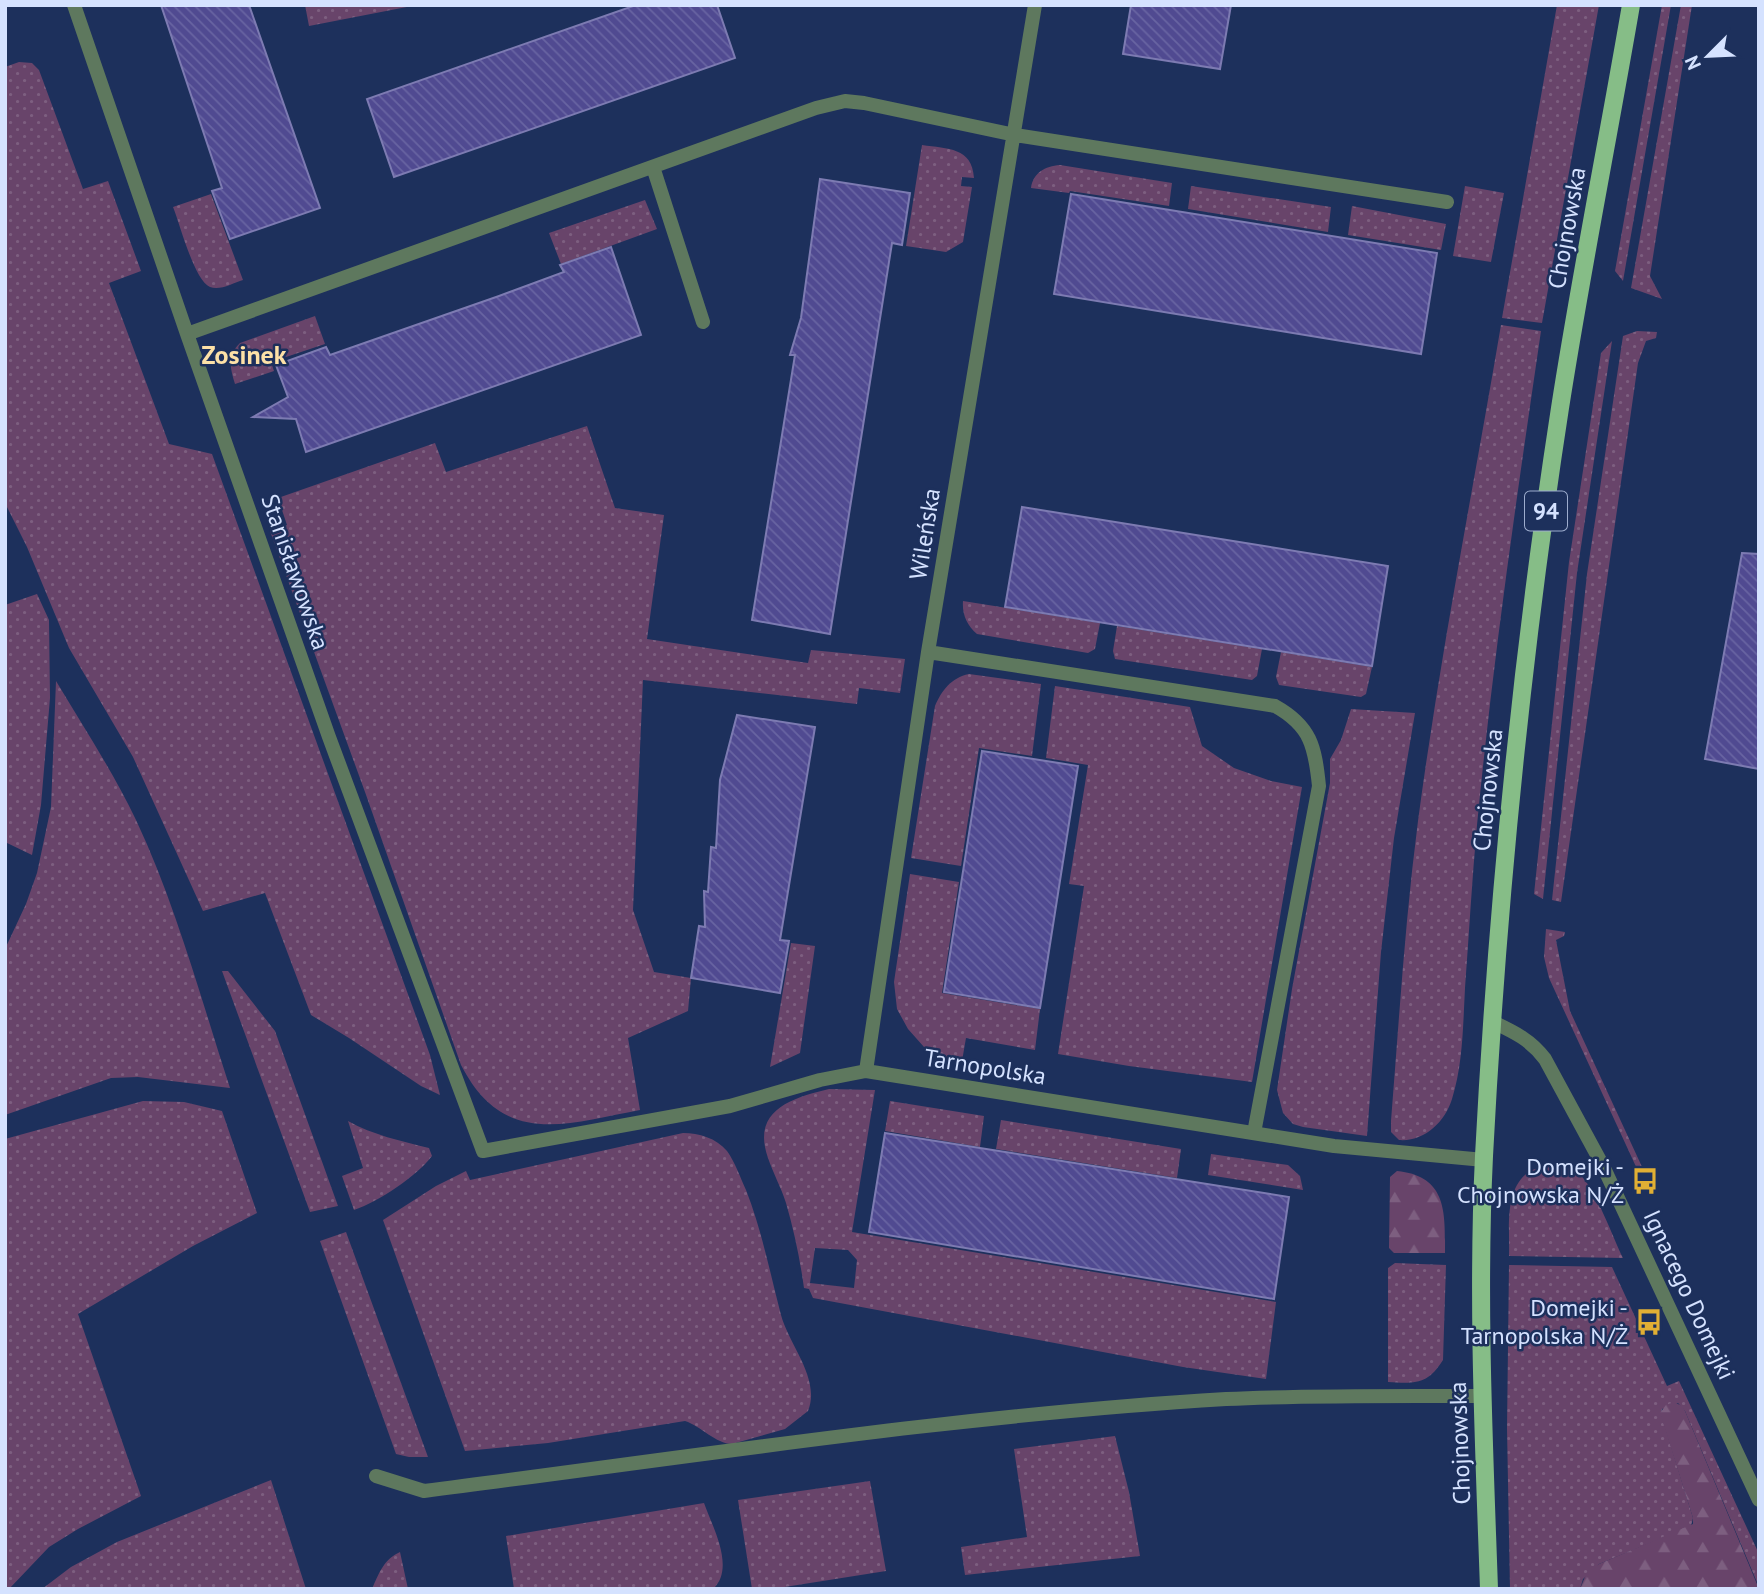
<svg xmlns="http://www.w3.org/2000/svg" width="1764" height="1594" font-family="'PT Sans',sans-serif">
	<defs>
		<pattern id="grass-dots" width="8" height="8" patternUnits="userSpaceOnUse" patternTransform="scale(1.75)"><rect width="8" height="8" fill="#68446a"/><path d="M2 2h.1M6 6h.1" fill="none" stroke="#7d5f80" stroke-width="1.8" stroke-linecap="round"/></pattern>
		<pattern id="forest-firs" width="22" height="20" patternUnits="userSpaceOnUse" patternTransform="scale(1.75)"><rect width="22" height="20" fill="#68446a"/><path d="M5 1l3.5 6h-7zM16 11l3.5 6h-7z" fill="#7d5f80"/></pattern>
		<pattern id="building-back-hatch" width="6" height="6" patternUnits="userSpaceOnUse" patternTransform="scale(1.75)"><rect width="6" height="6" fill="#504a91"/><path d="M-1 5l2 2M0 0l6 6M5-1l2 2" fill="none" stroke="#6864a2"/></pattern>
	</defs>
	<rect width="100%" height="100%" fill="#1d305c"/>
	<path fill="url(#grass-dots)" fill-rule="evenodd" d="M305,5H417L309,26Z
		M1557,5H1599L1542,323L1502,318Z
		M1662,5H1671L1623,281L1615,271Z
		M1681,5H1692L1650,276L1662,299L1631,288Z
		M19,62L32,63L39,70L83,189L108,181L141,271L109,283L169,444L212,454L430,1055L440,1095L421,1086L349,1038L311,1015L265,893L203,911L133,757L69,648L27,547L5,503V67Z
		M922,145C948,149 972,147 974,178L962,177L961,186L972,187L963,242L946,252L906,246Z
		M1060,165L1172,183L1169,206L1070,191L1069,193L1031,188C1033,173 1045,166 1060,165Z
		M1191,186L1331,207L1328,232L1188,209Z
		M1465,186L1504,193L1491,262L1453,256Z
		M211,194L243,280C233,283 220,291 210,287C194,280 180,224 173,207Z
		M645,200L657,229L561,264L549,233Z
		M1352,206L1446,224L1441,250L1348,235Z
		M315,316L325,344L271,362L274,371L235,384C230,368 227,356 240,343Z
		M1501,325L1541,331C1517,495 1493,659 1477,825C1472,879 1469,934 1465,988C1463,1025 1463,1064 1452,1099C1445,1122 1424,1142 1399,1140L1391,1132V1121C1399,1021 1405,921 1418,821C1440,655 1473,490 1501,325Z
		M1637,331L1657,332L1656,338L1646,341L1638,363L1561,902L1552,900L1587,574L1623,336Z
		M1612,341L1577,573L1543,899L1534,894L1569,562L1601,353Z
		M587,426L615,508L664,515L647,639L808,663L811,650L905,659L900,693L859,688L857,704L643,680L633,910L654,972L691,978L688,1011L628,1038L640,1110C565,1124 504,1148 461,1065L365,792L270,531L287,525L278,498L435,443L446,472Z
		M37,594L49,620L50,698L41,805L32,855L5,842V605Z
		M963,601L1100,623L1095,649L1088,653L977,634C967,625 962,615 963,601Z
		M1117,626L1262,649L1257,676L1252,680L1115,659L1113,651Z
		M1281,652L1372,667L1366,694L1361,697L1279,685L1276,677Z
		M969,674L1041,684L1032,756L979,748L961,866L911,858L935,706C942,690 951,678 969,674Z
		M56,681C83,726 113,772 136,820C176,905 201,999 230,1088L138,1077L111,1078L5,1115V949L26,904L37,873L51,807Z
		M1055,686L1190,707L1202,746L1234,768L1271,781L1302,787L1252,1082L1129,1066L1058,1054L1084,886L1069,884L1088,765L1046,758Z
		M1351,709L1415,713L1394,838L1381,952L1367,1136L1303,1127L1293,1124L1283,1113L1277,1090L1292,989L1330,783V759L1341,740Z
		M910,874L959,882L942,993L1040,1009L1035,1050L966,1038L962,1061L942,1057L924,1047L908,1029L897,1009L894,982Z
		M1546,929L1565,932L1564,936L1556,940L1570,1011L1643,1169L1638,1171L1549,978L1544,957Z
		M791,943L815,946L800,1053L770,1067Z
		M222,971H228L275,1031L338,1206L310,1212Z
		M829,1089L875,1090L852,1232L1276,1302L1266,1379L1183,1367L813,1298L809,1289L804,1288C800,1259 794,1231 786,1203C781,1187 773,1173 768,1158C751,1110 792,1098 829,1089ZM815,1248L848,1250L857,1260L854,1288L810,1283Z
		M143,1101L184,1102L222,1111L257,1213L193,1246L78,1314L141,1496L78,1529L49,1547L9,1589H5V1139Z
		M890,1101L984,1116L980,1147L885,1131Z
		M1001,1120L1181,1149L1177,1178L996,1149Z
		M348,1121C373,1135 401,1141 429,1148L432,1156C417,1176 378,1202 354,1210L342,1176L363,1168Z
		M683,1133C699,1133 716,1138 727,1151C735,1162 740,1177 746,1190C762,1231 770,1273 781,1315C789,1345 821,1379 808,1411L785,1429L732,1444C716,1444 701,1426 685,1421L548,1443L465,1451L383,1220L436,1186L466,1171L470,1180Z
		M1211,1154L1288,1165L1300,1176L1303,1190L1208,1175Z
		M1548,1165C1559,1166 1570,1166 1579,1174C1595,1187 1613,1238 1623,1258L1509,1256C1510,1229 1504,1193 1526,1174C1532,1169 1541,1167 1548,1165Z
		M346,1232L428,1457H409L396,1454L320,1241Z
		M1395,1263L1446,1265L1443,1360C1428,1384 1416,1384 1388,1382V1268Z
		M1509,1265L1612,1267L1667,1386L1679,1381L1759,1554V1587L1685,1411L1678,1403L1662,1409L1661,1414L1693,1518L1691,1526L1599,1564L1583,1579L1580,1589H1510L1507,1428Z
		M1115,1436L1129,1492L1140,1556L965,1575L961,1547L1027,1537L1014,1449Z
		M271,1480L306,1589H42L71,1567L117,1542Z
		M870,1481L886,1571L772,1589H752L738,1500Z
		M704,1503C712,1526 736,1568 713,1589H514L506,1536Z
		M400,1552L408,1589H372C379,1573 384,1559 400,1552Z"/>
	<path fill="url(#forest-firs)" d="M1397,1171C1448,1176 1445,1214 1445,1253H1394L1389,1248L1390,1177Z
		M1674,1402L1682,1406L1685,1411L1759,1589H1580L1587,1572L1599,1564L1693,1524V1518L1660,1413L1666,1405Z"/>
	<path fill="url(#building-back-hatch)" stroke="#7d7bb2" stroke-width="2" d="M161,5H249L320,208L230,239L212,191L222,188Z
		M636,5H717L735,58L394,177L367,99Z
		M1131,5H1231L1220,69L1123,54Z
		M820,179L910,193L902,245L892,243L830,634L752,620L795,355H790L801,318Z
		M1071,194L1437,253L1421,354L1054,294Z
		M611,247L641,335L306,452L296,419L253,417L288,397L276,365L326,347L330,355L499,296L564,272L560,265Z
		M1022,507L1388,566L1372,666L1005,607Z
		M1742,553L1759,554V769L1705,759Z
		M737,715L815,727L780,940L789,941L780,993L691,978L699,926L705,927L704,891L708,892L711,847L716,848L720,780Z
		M982,751L1078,766L1040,1008L944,992Z
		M885,1133L1289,1197L1274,1299L869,1232Z"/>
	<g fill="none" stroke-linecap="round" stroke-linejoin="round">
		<path stroke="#5e785e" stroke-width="14" d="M74,5L187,334L329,737L483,1151L730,1106L820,1080L866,1071L1334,1146L1484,1160
			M653,167L703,322
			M187,334L816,108L845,101L864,103L1015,135L1447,202
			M928,652L1275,706C1311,726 1315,747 1319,786L1254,1133
			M1493,1022C1514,1032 1531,1040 1545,1059L1603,1166L1759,1500
			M866,1071L928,652L1035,5
			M376,1476L424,1491C691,1457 958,1415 1226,1399C1311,1395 1397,1396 1482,1396"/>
		<path stroke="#86bd87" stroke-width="18" d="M1489,1589C1484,1445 1477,1300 1484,1156C1497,907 1522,654 1560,408C1581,273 1608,139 1631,5"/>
	</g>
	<defs>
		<symbol id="bus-bare" viewBox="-9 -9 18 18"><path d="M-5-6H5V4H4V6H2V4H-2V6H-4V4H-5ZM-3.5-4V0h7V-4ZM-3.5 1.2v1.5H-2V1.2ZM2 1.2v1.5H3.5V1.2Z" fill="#e1af34" stroke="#1d305c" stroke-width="2.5" paint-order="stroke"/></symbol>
	</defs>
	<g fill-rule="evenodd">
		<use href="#bus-bare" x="1626" y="1162" width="38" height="38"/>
		<use href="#bus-bare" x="1630" y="1303" width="38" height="38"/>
	</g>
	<g text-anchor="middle" stroke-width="5" stroke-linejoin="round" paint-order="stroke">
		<rect fill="#1d305c" stroke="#9eadce" stroke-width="2" x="1525" y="491.5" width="42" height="39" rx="5"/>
		<g font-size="23" font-weight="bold" fill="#d5e2ff">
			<text x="1546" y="519">94</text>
		</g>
		<g font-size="24" fill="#d5e2ff" stroke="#1d305c">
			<text transform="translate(1567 228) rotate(-80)" y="8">Chojnowska</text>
			<text transform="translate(925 534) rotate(-81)" y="8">Wileńska</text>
			<text transform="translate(295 572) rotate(71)" y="8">Stanisławowska</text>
			<text transform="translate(1488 790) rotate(-84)" y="8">Chojnowska</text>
			<text transform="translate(985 1067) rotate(9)" y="8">Tarnopolska</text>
			<text transform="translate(1689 1295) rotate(65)" y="8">Ignacego Domejki</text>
			<text transform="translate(1460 1443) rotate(-92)" y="8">Chojnowska</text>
		</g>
		<g font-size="24" fill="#d5e2ff" stroke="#1d305c" text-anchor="end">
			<text x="1624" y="1175">Domejki -<tspan x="1624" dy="28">Chojnowska N/Ż</tspan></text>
			<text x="1628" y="1316">Domejki -<tspan x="1628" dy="28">Tarnopolska N/Ż</tspan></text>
		</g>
		<g font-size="26" font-weight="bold" fill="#fde1a7" stroke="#1d305c">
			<text x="244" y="364">Zosinek</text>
		</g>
	</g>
	<rect width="1764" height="1594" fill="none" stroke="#d5e2ff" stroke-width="14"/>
	<g transform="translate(1708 56) rotate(246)" stroke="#1d305c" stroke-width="5" paint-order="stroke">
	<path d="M0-5L12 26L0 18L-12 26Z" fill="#d5e2ff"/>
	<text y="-10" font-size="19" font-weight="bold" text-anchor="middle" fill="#d5e2ff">N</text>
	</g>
</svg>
